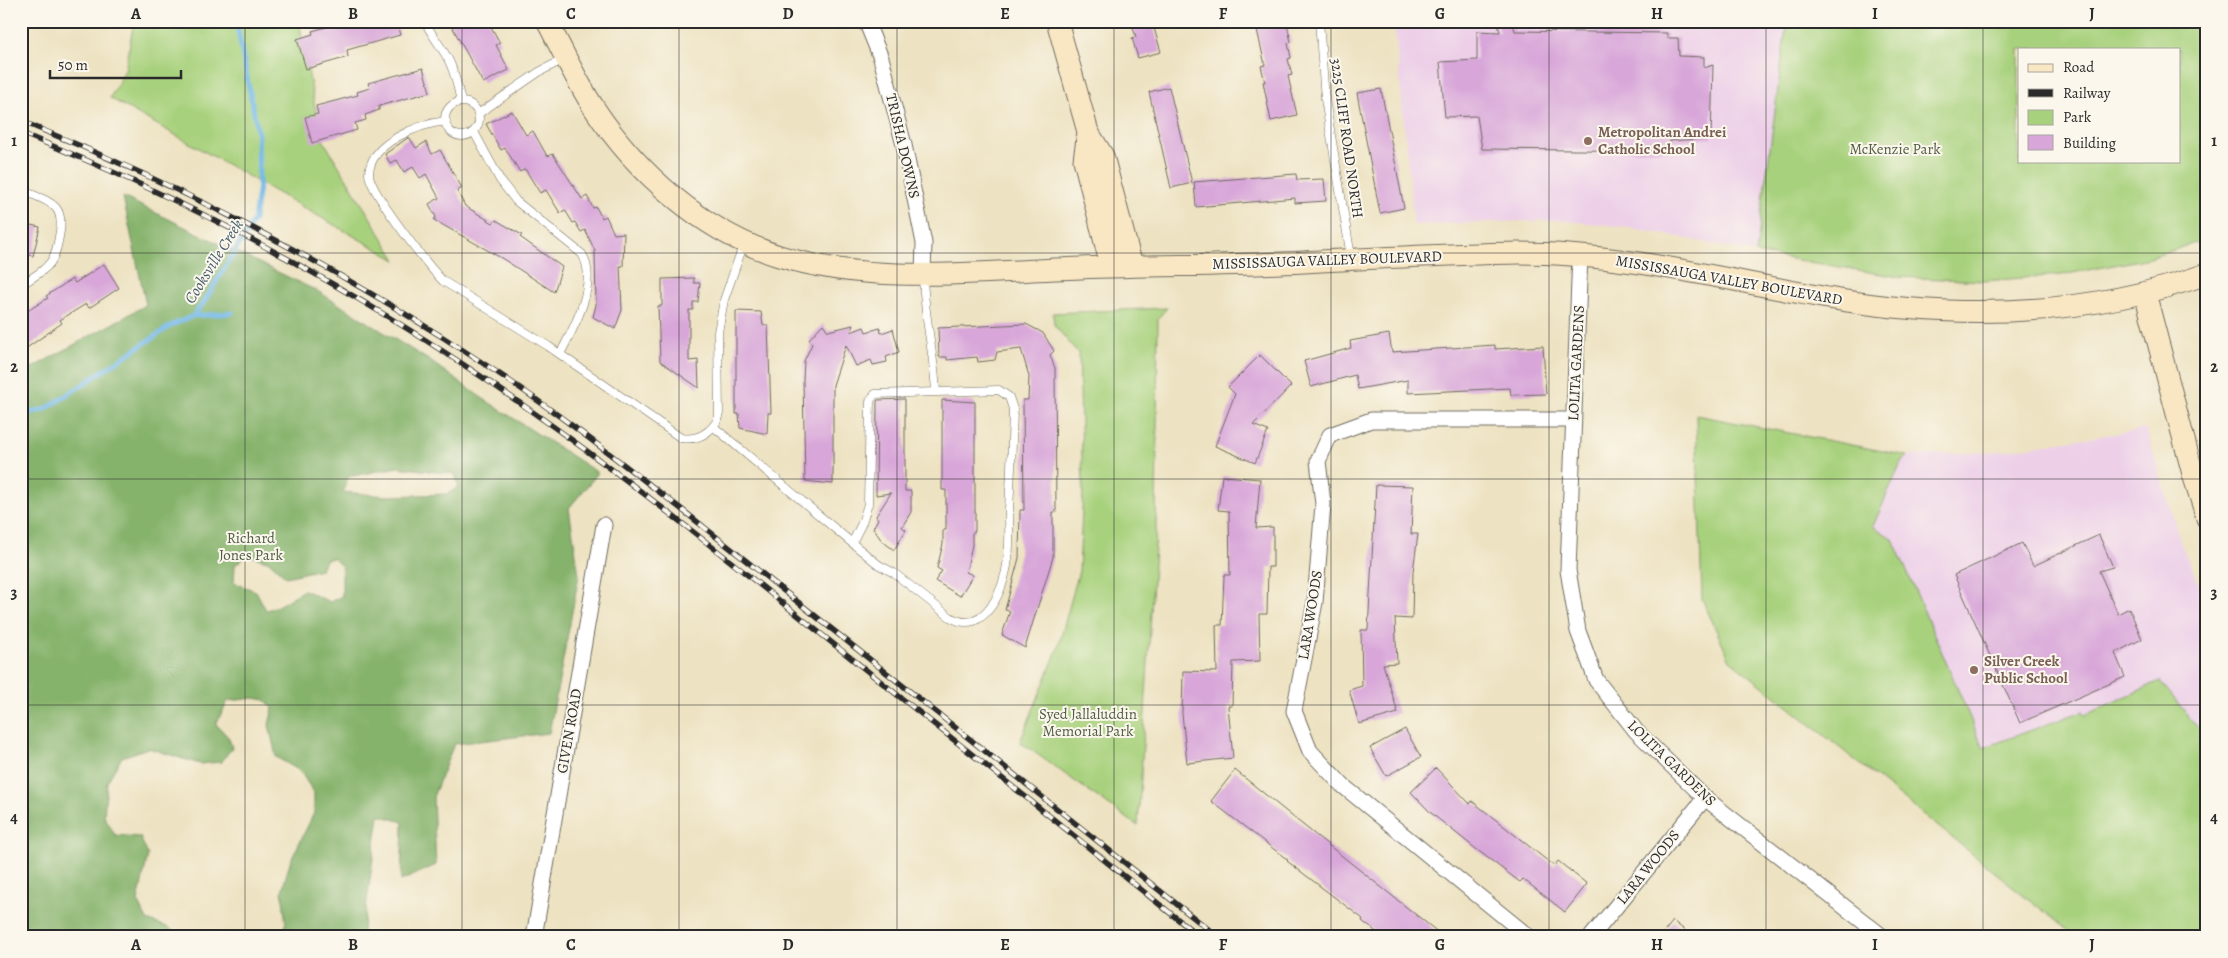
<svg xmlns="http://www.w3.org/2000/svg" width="2228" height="958" font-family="Alegreya,serif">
	<rect width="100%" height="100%" fill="#fbf7ec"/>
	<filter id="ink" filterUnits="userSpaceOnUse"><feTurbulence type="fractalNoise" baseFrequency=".02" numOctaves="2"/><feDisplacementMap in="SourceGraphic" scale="10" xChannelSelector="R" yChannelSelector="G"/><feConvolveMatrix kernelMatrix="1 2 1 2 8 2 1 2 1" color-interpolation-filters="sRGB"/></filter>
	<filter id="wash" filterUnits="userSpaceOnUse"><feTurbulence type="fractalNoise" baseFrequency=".0096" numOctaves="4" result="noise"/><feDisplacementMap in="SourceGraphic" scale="20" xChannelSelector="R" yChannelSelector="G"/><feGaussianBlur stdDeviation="1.12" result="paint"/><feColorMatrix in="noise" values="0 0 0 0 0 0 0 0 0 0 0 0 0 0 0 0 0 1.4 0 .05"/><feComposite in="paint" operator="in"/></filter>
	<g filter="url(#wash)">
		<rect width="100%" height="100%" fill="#ede2c1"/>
		<path fill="#edd0e8" d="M1394,21H1787L1756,253L1669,235L1617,226L1557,220L1414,225Z
			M1696,415L1908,456L2002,451L2146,429L2181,544L2207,602V807L2061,925L1730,660L1702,599Z"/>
		<path fill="#a8d17d" stroke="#6a7e54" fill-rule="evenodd" d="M134,21H299L320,135L396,260L110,98L125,70Z
			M1787,21H2207V239L2150,258L2062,275L1984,281L1899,277L1756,253ZM2019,49H2179V161H2019Z
			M1167,308L1158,318L1156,531L1138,826L1020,742L1058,648L1079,571L1083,491L1079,354L1054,325L1053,313Z
			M1696,415L1908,456L1902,461L1873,526L1893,539L1983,748L2083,711L2085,715L2160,681L2207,739V937H2076L1730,660L1702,599Z"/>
		<path fill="#86b36c" stroke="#586f4c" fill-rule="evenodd" d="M123,197L319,292L430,361L479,396L598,473L569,508L579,575L549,733L454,744L433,797L436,865L401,881L403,822L379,815L362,937H279L286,925L282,891L290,862L314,813V793L300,771L276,757L269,725L273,708L265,700L254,698L228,701L216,724L229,738L232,748L221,762L200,764L148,748L122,757L107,782L104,816L115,835L140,837L148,855L138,901L147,920L167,927L183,937H21V913L28,898L21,892V374L146,305ZM397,467L455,474L459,487L447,494L387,496L343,492L348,477ZM248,555L270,562L286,577L321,569L325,560L333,558L342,567V596L330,602L304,590C291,597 280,607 266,610L256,591L234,583L235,565Z"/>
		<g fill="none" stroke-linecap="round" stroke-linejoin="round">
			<path stroke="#71b8e8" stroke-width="5" d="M193,316L232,313
				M21,415L46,409L172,325L193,316L204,302L254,220L259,186L258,134L236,21"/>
		</g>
		<g id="blocks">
			<path fill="#d8a6d9" d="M348,21H396L400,35L347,50L348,57L306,69L297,39L313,34L312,31Z
				M449,21H488L500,43L496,45L509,70L483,83Z
				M1131,21H1152L1161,52L1138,58L1132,38L1136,37Z
				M1255,21H1281L1282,25L1287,24L1291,42L1288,43L1291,58L1288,59L1292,75L1288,76L1297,115L1271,121L1263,82H1265L1261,66L1265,65Z
				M1497,21H1512L1515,31L1667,33V38H1678L1679,56L1704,57V68L1713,65L1711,138L1670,141L1669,151L1482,149L1477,116L1445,117L1440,62L1477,60V31L1500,32Z
				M423,68L430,92L379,106V110L365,115L366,120L355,123L357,130L312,143L305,117L318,114L316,106L358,95L357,92L370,88L368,83Z
				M1169,87L1192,183L1171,188L1149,92Z
				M1381,89L1404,208L1380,213L1357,93Z
				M512,111L526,135L533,131L547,156L553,154L582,199L587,196L593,208L596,207L602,218L606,216L614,234L624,233L623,266H620L622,310L615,329L593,317L596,305L595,251L585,230L581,232L575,222L573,223L565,210L560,213L546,190L540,193L525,169L520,172L505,148L501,150L486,124Z
				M409,137L416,148L426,142L432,154L440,150L462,188L457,191L465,206L493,223L496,220L522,235L520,237L562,267L554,292L503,259L434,220L436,217L429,204L439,198L426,174L420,178L413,167L404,172L397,160L390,163L385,154Z
				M1296,174L1297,180L1324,179L1326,201L1295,203V198L1196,207L1194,182Z
				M21,223L40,227L33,256L21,253Z
				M104,264L119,288L89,308L86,304L60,320L62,323L21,352V315L48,298L46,296L72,279L75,283Z
				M694,278V283H700L698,302H693V310H689V361L698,360L699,388L660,361L658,306H662V279Z
				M736,311L761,312L763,325H768L771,413H768L767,434L740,428L739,414H736Z
				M823,324L828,331L853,325L851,332L864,327L866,332L880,328L881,333L893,329L899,352L886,357L887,362L873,365L871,360L856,366L846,345L833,385V484L805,481L803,380L804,361L812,344L809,339Z
				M1026,324L1043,333L1054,351L1050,355L1055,368L1056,512H1053V557L1025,648L1002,635L1010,611L1005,610L1019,558L1020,510H1024L1023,400H1028L1029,376L1021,349L997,352L995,360L978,362L977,357L947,360V357H939L938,328Z
				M1389,334L1392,352L1495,345V349L1543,346L1546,394L1511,395L1510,388L1408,393V380L1358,389L1355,375L1311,387L1304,361L1351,348L1350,341Z
				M1260,355L1291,386L1253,425L1268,431L1255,463L1215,446L1235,394L1228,387Z
				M905,399V491H911V512L902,527L906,530L894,550L882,541L873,528L878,519L876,516L891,493L876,495L877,401L878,400Z
				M942,400L975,402V531L972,533V545L966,572L973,575L960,596L935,581L942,571L937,568L943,544V530H946V490H942Z
				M1222,476L1260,479L1256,528L1273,527V567H1268L1267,614H1259L1260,661L1233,662L1232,706H1228L1233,758L1187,763L1182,713L1183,671L1217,672L1216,625H1222L1224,575H1230L1229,511L1218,510Z
				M1376,485L1413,486L1411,534H1418L1413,572L1412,619L1395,618L1397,663L1383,664L1398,713L1359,724L1349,690L1362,686L1361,630H1368Z
				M2099,535L2113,567L2099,571L2118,614L2129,608L2142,639L2115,653L2125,677L2020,723L1954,575L2022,543L2033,566Z
				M1405,729L1421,757L1386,776L1370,748Z
				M1436,768L1470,804L1472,801L1554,866L1558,861L1587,884L1565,912L1523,879L1520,882L1476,849L1431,813L1411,792Z
				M1235,770L1298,821L1444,937H1383L1362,921L1363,919L1287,861L1288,860L1211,801Z
				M1673,921L1693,937H1660Z"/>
		</g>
	</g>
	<g filter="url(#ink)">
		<use href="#blocks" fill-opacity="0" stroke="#6f6b60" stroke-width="1"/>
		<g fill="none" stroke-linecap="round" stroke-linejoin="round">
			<defs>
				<path id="lane" d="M425,21C431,35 441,46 448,59C455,72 458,88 461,102
					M1319,21L1325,99L1351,257
					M445 119a17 17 0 1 1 34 0a17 17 0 1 1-34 0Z
					M478,114L539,72L564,59
					M446,121C420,124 370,142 369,174C369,191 429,267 443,281L548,346L681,438C698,441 712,432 719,417L718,332L724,300L744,243
					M474,132L500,180L516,201L582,254C599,282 574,328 560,354
					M21,190C32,195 48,199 56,208C61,214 61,224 60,231C55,265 50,266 21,285
					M923,276C924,315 934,353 936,392
					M714,427L852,543L879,565L894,573L950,617C986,638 1004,588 1008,559C1010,543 1009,526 1009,509C1011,476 1012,443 1013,409L1009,397L999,390L875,394L870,401L868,504L862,523L852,543"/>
				<path id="street" d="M866,21L881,58L904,145L924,243L923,274
					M1580,254L1568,570L1578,631L1596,680L1636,731L1705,798L1883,937
					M534,937L604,525
					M1529,937L1342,785L1310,751L1294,711L1315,602L1323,504L1318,461L1330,435L1371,420H1572
					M1591,937L1705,798"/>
				<path id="secondary" d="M547,21C562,50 576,80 594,108C637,173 703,232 779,256C876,286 981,271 1081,268C1155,265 1230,266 1304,262C1376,258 1447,254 1519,253C1624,253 1725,280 1828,298C1955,320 2085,317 2207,274
					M1057,21L1088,132L1103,156L1132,266
					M1088,132L1084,160L1111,266
					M2145,293L2193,474L2207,518"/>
			</defs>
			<use href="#lane" stroke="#6f6b60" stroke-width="9"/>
			<use href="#street" stroke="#6f6b60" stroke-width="17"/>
			<use href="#secondary" stroke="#6f6b60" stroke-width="23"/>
			<use href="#lane" stroke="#fff" stroke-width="8"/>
			<use href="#street" stroke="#fff" stroke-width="15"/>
			<use href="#secondary" stroke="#f9e7c3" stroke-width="21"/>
			<defs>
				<path id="rail" d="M21,121C187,188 346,272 495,371C561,415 623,464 685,512L1218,937
					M21,133C206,207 382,304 544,420C650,495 750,577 851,658C968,751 1084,843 1200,937"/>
			</defs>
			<use href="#rail" stroke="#2b2b2b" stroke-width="5.5"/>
			<use href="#rail" stroke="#fbf7ec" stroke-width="4" stroke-dasharray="11" stroke-linecap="butt"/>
		</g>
	</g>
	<path fill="none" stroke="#2b2b2b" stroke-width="1" stroke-opacity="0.55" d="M245,21V937M462,21V937M679,21V937M897,21V937M1114,21V937M1331,21V937M1549,21V937M1766,21V937M1983,21V937M21,253H2207M21,479H2207M21,705H2207"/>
	<g fill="#8d6e63" stroke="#fbf7ec" stroke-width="2">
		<circle cx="1588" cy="141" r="5"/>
		<circle cx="1974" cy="670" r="5"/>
	</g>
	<g text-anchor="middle" stroke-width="4" stroke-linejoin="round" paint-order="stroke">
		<g font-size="15" font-weight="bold" fill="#785e54" stroke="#fbf7ec" text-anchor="start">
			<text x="1598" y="137">Metropolitan Andrei<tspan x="1598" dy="17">Catholic School</tspan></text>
			<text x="1984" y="666">Silver Creek<tspan x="1984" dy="17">Public School</tspan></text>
		</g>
		<g font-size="15" fill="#2b2b2b" stroke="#fbf7ec">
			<text transform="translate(1347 138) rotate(82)" y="5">3225 CLIFF ROAD NORTH</text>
			<text transform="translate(903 146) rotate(77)" y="5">TRISHA DOWNS</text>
			<text transform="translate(1327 260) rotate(-2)" y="5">MISSISSAUGA VALLEY BOULEVARD</text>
			<text transform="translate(1729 280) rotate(10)" y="5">MISSISSAUGA VALLEY BOULEVARD</text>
			<text transform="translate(1576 363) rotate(-87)" y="5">LOLITA GARDENS</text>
			<text transform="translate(1310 615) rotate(-81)" y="5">LARA WOODS</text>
			<text transform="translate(569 731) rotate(-80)" y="5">GIVEN ROAD</text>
			<text transform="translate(1672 763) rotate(44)" y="5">LOLITA GARDENS</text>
			<text transform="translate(1648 867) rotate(-51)" y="5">LARA WOODS</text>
		</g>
		<g font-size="15" fill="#505d44" stroke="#fbf7ec">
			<text x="1895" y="154">McKenzie Park</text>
			<text x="251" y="543">Richard<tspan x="251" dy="17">Jones Park</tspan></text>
			<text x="1088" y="719">Syed Jallaluddin<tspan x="1088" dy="17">Memorial Park</tspan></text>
		</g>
		<g font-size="16" font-style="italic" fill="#445c6d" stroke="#fbf7ec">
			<text transform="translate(213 261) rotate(-58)" y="6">Cooksville Creek</text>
		</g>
	</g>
	<rect width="2228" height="958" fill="none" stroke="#fbf7ec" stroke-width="55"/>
	<rect x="2018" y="48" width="162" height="115" fill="#fbf7ec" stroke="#a8a59f"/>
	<rect x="2028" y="64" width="25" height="8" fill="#f9e7c3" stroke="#a8a59f"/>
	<text x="2063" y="72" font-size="15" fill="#2b2b2b">Road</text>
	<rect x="2028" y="89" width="25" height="8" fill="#2b2b2b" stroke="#a8a59f"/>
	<text x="2063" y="98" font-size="15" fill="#2b2b2b">Railway</text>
	<rect x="2028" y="110" width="25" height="15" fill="#a8d17d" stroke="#a8a59f"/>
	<text x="2063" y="122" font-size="15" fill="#2b2b2b">Park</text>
	<rect x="2028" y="135" width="25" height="15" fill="#d8a6d9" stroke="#a8a59f"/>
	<text x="2063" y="148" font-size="15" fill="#2b2b2b">Building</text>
	<path d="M50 70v8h131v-8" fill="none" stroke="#2b2b2b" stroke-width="2.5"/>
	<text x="58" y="70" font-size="15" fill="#2b2b2b" stroke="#fbf7ec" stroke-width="4" paint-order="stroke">50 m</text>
	<rect x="28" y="28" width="2172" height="902" fill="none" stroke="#2b2b2b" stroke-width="2"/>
	<g font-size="16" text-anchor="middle" font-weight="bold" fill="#2b2b2b">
		<text x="136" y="19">A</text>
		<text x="353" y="19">B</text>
		<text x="571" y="19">C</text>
		<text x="788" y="19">D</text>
		<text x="1005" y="19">E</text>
		<text x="1223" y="19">F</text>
		<text x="1440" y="19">G</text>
		<text x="1657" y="19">H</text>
		<text x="1875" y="19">I</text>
		<text x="2092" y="19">J</text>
		<text x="14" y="146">1</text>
		<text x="2214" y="146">1</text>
		<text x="14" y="372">2</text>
		<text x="2214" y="372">2</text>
		<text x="14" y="598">3</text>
		<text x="2214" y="598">3</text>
		<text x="14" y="823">4</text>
		<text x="2214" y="823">4</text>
		<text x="136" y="950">A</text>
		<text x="353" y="950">B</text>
		<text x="571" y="950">C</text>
		<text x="788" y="950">D</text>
		<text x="1005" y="950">E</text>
		<text x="1223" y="950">F</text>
		<text x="1440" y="950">G</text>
		<text x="1657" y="950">H</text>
		<text x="1875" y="950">I</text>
		<text x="2092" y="950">J</text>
	</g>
</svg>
